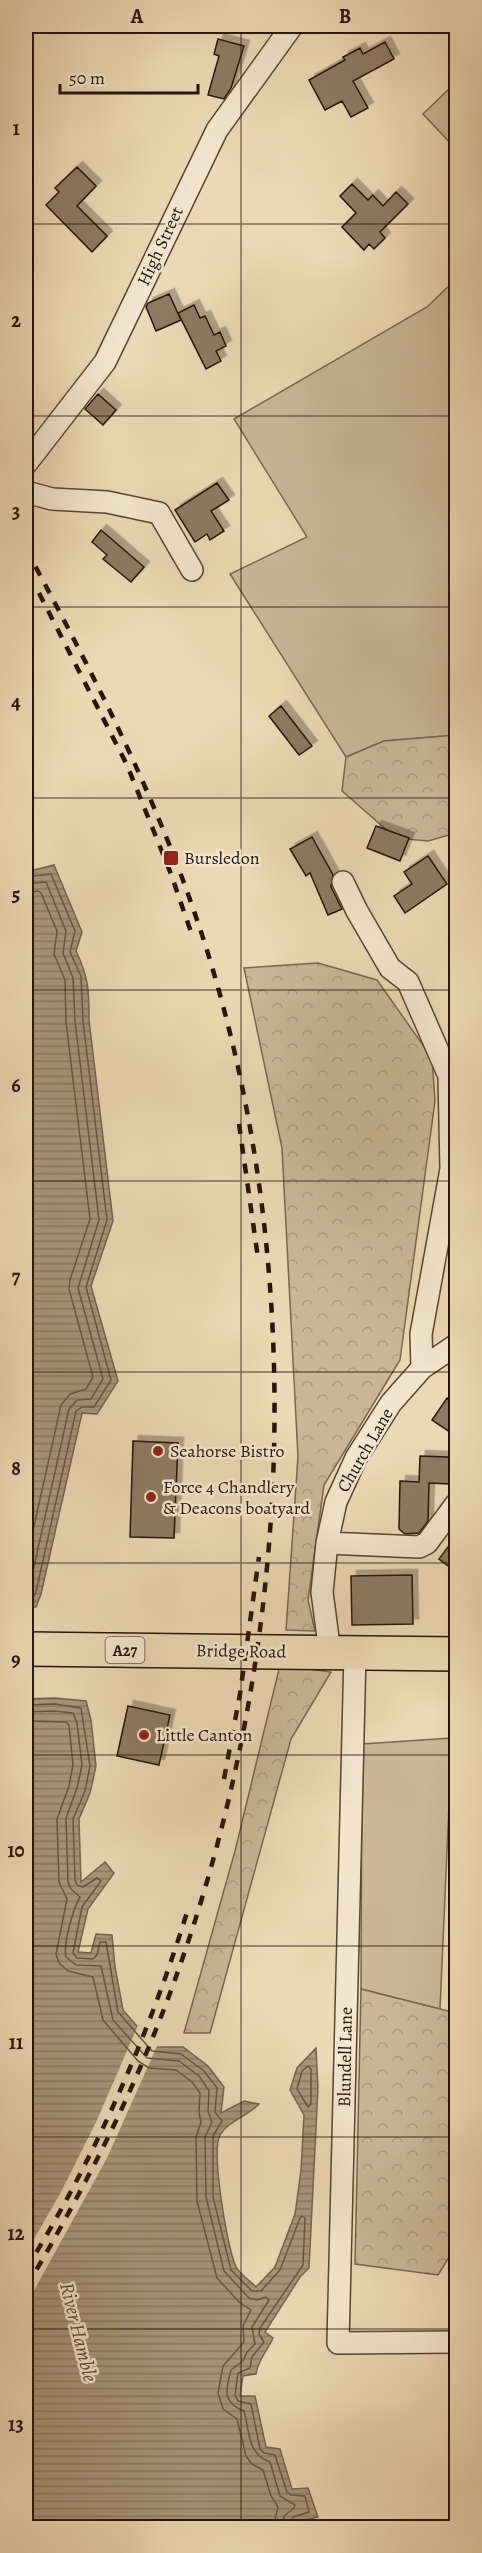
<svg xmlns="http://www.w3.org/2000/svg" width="482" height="2553" font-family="Alegreya,serif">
	<defs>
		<pattern id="forest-crowns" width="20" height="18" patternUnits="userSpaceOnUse" patternTransform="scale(1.5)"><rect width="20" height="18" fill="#cab797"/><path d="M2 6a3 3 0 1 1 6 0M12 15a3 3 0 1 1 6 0" fill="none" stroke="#ad9c81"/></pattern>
		<pattern id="water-rules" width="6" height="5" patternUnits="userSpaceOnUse" patternTransform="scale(1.5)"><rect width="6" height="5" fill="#a9957a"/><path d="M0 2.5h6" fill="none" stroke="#897862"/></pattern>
		<filter id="shadow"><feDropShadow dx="5.5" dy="-5.5" stdDeviation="0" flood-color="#0004"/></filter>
	</defs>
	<rect width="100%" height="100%" fill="#ecd8b4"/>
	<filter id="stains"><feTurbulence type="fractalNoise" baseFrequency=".00333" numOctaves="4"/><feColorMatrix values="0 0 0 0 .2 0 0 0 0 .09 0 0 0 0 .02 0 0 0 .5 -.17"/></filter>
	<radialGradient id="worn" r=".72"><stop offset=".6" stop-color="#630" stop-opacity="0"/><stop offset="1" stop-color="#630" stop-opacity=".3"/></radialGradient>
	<path fill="#cab797" stroke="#786550" stroke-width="1.5" d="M452,86L456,90V149L423,114Z
		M456,279V735L384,741L346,757L230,574L307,537L234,419L427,307Z
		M452,1738L440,2009L361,1989L362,1744Z"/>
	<path fill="url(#forest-crowns)" stroke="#786550" stroke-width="1.5" d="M456,735V833L428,841L396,838L342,791L346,757L384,741Z
		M318,963L377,980L432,1058L435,1101L400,1360L324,1485L308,1600L315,1631L286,1630L298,1457L282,1148L244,968Z
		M280,1665L331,1672L291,1739L210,2033H184L235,1851Z
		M361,1989L456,2013V2246L438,2275L355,2264Z"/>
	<path fill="url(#water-rules)" stroke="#75614d" stroke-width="1.5" d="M54,865L82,932L76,951C89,978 89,991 89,1020L113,1221L91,1286L118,1381L97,1414L82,1413L41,1594L36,1607H26V872Z
		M55,1698L86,1701L91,1720L96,1766L90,1793L79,1819L81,1882L105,1862L114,1873L88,1909L78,1952L91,1953L96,1934L112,1935L115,1967L123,2010L155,2047H183L208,2066L224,2087L221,2113L244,2101L259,2104C247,2117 228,2121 220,2135C211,2152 227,2248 236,2267C240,2274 250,2281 256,2287L275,2267L295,2214L301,2171L304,2115L290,2090L297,2068L316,2048L318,2088L309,2268L300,2277L265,2332L273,2338C267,2352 258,2359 256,2374L243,2376L240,2396H255L266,2447L280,2449L292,2489L308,2488L318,2517L296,2522V2528H26V1699Z"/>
	<path fill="#ecd8b4" d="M139,2023L158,2044L107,2158L26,2305V2253L61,2192L97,2120Z"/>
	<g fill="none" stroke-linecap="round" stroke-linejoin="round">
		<path stroke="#685442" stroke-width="1.5" d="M26,877L51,874L75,931L70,952L81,976L83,1021L107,1220L86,1287L111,1380L94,1407H82L76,1411L36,1592L32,1600L26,1601
			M26,884L46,882L66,931L63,953L73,978L75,1021L99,1220L78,1288L103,1379L91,1399L77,1400L69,1409L29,1589L26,1593
			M26,893L38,891L41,893L57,931L54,954L65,980L66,1022L90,1219L70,1280L69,1289L93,1377L86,1389L70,1394L61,1405L26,1562
			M26,1705L55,1704L81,1708L90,1766L85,1791L73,1819L75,1880L77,1885L83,1887L97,1878L101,1881L82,1907L73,1953L77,1958L93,1959L97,1955L100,1942H106L118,2012L152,2051L181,2054L204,2071L217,2088L215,2112L222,2121L213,2136V2197L231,2270L252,2291H261L280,2270L300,2218L302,2216L305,2218L303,2265L260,2328L259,2334L264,2342L252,2357L250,2368L238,2373L235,2395L238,2401L251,2404L260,2449L264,2453L275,2455L287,2492L291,2495L305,2496L309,2512L293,2517L290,2528
			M26,1712L54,1711L73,1713L77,1723L82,1765L77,1788L66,1818L68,1882L71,1889L80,1897C73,1909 63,1944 66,1957L76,1965L101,1966L113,2020L147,2058L179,2061L199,2076L209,2091L208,2111L212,2122L205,2137L206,2197L224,2271L249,2298L257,2300L266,2297L269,2300L252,2327L255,2344L247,2352L243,2361L231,2370C225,2391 223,2403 244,2411C250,2432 247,2454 270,2462L280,2496L295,2505L294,2508L284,2516L282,2528
			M26,1721L66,1722L69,1725L73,1765L69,1786L57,1819L59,1882L67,1899L56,1954L59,1963L68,1971L93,1977L103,2020L138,2061L149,2068L176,2070L192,2082L200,2093L199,2112L201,2122L196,2137L197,2201L217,2278L239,2302L251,2310L243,2326L244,2342L223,2366L218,2393L223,2409L237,2419L246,2456L252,2464L263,2470L271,2496L278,2507L273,2528
			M308,2066L311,2069V2104L308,2107L297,2089L302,2071Z"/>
	</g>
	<path fill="#8d7962" stroke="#261309" stroke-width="1.5" filter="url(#shadow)" d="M218,39L244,46L231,88L224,99L208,95L219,56L214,54Z
		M385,42L394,59L353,81L368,108L351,117L342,101L325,110L309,80L345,60L343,57L360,48L363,54Z
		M77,167L96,186L77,206L107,236L92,252L46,205L59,192L55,188Z
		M352,184L368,200L373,195L383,206L396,192L408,204L380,232L385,238L374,249L369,244L364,250L342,227L356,213L340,196Z
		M169,294L181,320L156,331L146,307L148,303Z
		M194,305L200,318L205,316L214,335L220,332L226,346L216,351L221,361L206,369L178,313Z
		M98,394L116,410L103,425L85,409Z
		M217,483L229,500L211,511L224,531L210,540L207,534L195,542L175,510Z
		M101,530L144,567L131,582L103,559L107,555L92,542Z
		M281,706L312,746L299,755L269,716Z
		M376,826L409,838L400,861L367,848Z
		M312,837L333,875L331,887L342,909L328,915L310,873L306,876L290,849Z
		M428,856L447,884L405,913L394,896L412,884L404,872Z
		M447,1398L456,1405V1436L432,1420Z
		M133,1441L178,1443L174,1538L130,1537Z
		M420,1456L449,1457V1484L429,1483L428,1521L419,1533L405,1534L399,1529L400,1481L419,1482Z
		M456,1536V1572L439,1559Z
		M412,1575L413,1624L352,1625L351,1576Z
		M128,1706L170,1715L159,1765L117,1756Z"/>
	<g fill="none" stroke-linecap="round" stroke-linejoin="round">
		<defs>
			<path id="minor" d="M26,464L105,362L217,130L292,26
				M26,492L52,499L107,502L159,513L192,570
				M343,882L357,911L390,968L408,982L449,1076L451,1169L421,1334L422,1368
				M327,1543L419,1547L427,1543L456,1504
				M330,1653L322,1592L327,1543L336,1502L356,1458L391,1403L422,1368L456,1345
				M355,1653L338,2343L456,2342"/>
			<path id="primary" d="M26,1649L456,1654"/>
		</defs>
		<use href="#minor" stroke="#584434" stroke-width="24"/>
		<use href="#primary" stroke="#261309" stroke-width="36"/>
		<use href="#minor" stroke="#f3e6ce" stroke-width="21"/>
		<use href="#primary" stroke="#ecd8b4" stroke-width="33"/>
		<path stroke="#261309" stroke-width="4.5" stroke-dasharray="10 10" stroke-linecap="butt" d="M26,549C101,688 171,825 215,977C327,1364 278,1811 93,2167C72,2207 50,2248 26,2287
			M39,593L127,765L171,874L193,938
			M239,1124L258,1258
			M224,1779L240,1694L259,1557
			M26,2269C95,2159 151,2030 189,1906"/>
	</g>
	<path fill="none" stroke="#261309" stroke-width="1.5" stroke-opacity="0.55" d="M241,26V2528M26,224H456M26,416H456M26,607H456M26,798H456M26,990H456M26,1181H456M26,1372H456M26,1563H456M26,1755H456M26,1946H456M26,2137H456M26,2329H456"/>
	<g fill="#8f2418" stroke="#f3e6ce" stroke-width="2">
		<rect x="163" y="850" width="16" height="16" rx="3"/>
		<circle cx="158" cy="1451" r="6"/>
		<circle cx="151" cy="1497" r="6"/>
		<circle cx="144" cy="1735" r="6"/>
	</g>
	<g text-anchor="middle" stroke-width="5" stroke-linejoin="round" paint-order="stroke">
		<rect fill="#f3e6ce" stroke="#645244" stroke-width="1.5" x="105.5" y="1637" width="39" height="26" rx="4.5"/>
		<g font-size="16" font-weight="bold" fill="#261309">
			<text x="125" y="1656">A27</text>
		</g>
		<g font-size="18" fill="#261309" stroke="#f3e6ce">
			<text transform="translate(160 246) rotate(-65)" y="6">High Street</text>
			<text transform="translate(365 1450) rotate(-60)" y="6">Church Lane</text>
			<text transform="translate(241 1651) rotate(1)" y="6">Bridge Road</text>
			<text transform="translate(345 2057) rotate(-89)" y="6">Blundell Lane</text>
		</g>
		<g font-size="18" fill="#261309" stroke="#f3e6ce" text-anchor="start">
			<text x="184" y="864">Bursledon</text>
			<text x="170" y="1457">Seahorse Bistro</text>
			<text x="163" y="1493">Force 4 Chandlery<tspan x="163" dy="21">&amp; Deacons boatyard</tspan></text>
			<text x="156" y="1741">Little Canton</text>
		</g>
		<g font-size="20" font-style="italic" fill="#5a4736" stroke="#f3e6ce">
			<text transform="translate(79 2332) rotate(76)" y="7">River Hamble</text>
		</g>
	</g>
	<rect width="482" height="2553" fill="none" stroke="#ecd8b4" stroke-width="66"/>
	<path d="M60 84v9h138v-9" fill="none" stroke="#261309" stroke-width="3"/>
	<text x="69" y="84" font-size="18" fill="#261309" stroke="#f3e6ce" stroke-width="4.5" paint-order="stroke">50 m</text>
	<rect x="33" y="33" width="416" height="2487" fill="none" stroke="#261309" stroke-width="2"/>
	<g font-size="20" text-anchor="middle" font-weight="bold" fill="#261309">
		<text x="137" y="23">A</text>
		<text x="345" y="23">B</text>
		<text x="16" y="135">1</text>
		<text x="16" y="327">2</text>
		<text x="16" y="518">3</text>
		<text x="16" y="709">4</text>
		<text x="16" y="901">5</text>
		<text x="16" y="1092">6</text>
		<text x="16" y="1283">7</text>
		<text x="16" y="1475">8</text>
		<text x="16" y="1666">9</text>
		<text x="16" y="1857">10</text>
		<text x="16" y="2049">11</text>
		<text x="16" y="2240">12</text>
		<text x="16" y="2431">13</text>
	</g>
	<rect width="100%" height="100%" filter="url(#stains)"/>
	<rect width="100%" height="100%" fill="url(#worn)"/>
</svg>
